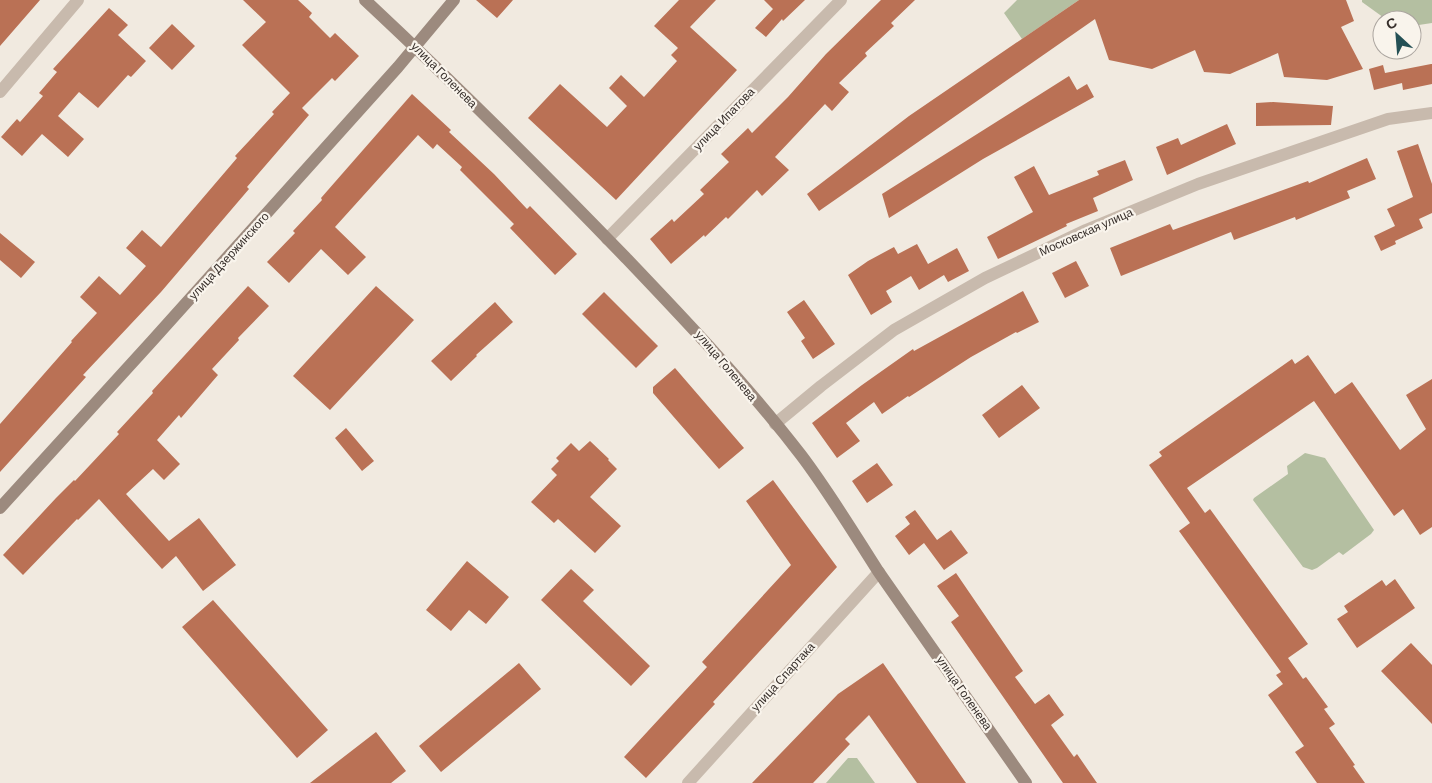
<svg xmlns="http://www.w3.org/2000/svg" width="1432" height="783" font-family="Barlow,sans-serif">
	<rect width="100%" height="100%" fill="#f1eae0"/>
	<path fill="#b4bfa1" d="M1017,0H1079L1022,39L1004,13Z
		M1362,0H1432V23L1412,26V20H1387L1362,2Z
		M1305,453L1325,458L1374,530L1371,534L1343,555L1339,552L1317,568L1312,570L1303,567L1253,500L1254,498L1288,474L1287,466Z
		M848,758H857L875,783H826Z"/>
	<path fill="#ba7155" d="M0,0H40L0,46Z
		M243,0H298L312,13L309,17L330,38L335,33L359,56L335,81L332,78L302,108L309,115L247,187L249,189L161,292L83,375L86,377L0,472V424L72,342L71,341L97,313L80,297L99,276L120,295L146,266L126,248L142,230L161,247L237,158L235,156L274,114L272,112L290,93L242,45L266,22Z
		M476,0H513L497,18Z
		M679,0H716L690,27L737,70L616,200L528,118L560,84L607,127L627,106L609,88L621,75L644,97L677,61L671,55L678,48L654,26Z
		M764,0H805L783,21L782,19L766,37L755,28L773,9Z
		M881,0H915L891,23L894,26L865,53L867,56L839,83L849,92L832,111L825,104L775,157L789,170L762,196L757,190L728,219L726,217L705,237L704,235L671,264L650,239L672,219L674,222L704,194L700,190L729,162L721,154L748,128L752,133L788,97L826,54Z
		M1079,0H1346L1354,21L1341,27L1363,69L1327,80L1284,77L1278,53L1230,74L1204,72L1195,50L1152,69L1109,60L1095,19L819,211L807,194L909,116Z
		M109,8L128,25L118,35L146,61L131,77L128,75L98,108L79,92L58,116L84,139L68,157L42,134L22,156L1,137L17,119L20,122L43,96L39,93L57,72L53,69Z
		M172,24L195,46L172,70L149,48Z
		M1431,64H1432V84L1403,90L1402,83L1374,90L1369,69L1383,65L1385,73Z
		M1069,76L1077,90L1087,84L1094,97L983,159L889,218L882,194Z
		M412,94L451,130L449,132L494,174L527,209L530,206L577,254L555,275L510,228L514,224L460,170L462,167L437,144L433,149L418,135L335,227L366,257L348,275L321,249L289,283L267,262L295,233L293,231L322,200L321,198Z
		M1273,102L1333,106L1331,125L1256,126V103Z
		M1227,124L1236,144L1167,175L1156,147L1178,138L1181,145Z
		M1418,144L1432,184V213L1419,219L1423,228L1395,241L1396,244L1381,251L1374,236L1395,226L1387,209L1413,197L1397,151Z
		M1367,158L1376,179L1347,191L1350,198L1296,220L1295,217L1234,240L1231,232L1121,276L1110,248L1170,224L1173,230L1308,181L1309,183Z
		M1125,160L1133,180L1093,198L1098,211L1066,224L1067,226L998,259L987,237L1033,212L1014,177L1034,166L1049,195L1099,175L1097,171Z
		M0,233L35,262L21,278L0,260Z
		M917,244L928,264L957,248L969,271L948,282L944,275L919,290L911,276L886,291L892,302L871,315L848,275L868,261L894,247L898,254Z
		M1076,261L1089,286L1065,298L1052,273Z
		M248,286L269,306L238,338L239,340L212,369L218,375L181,418L179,415L157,440L180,464L164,480L153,469L126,494L169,541L199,518L236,565L203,591L176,556L162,569L99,499L78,520L77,519L23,575L3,555L56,498L74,480L75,481L119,434L117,432L153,393L152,391Z
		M376,286L414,320L330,410L293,376Z
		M1023,291L1039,322L1017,333L1016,332L971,357L909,397L908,396L882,414L874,402L846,423L860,441L837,458L812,423L862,385L913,349L914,351Z
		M604,292L658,346L636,368L582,314Z
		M804,300L835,344L813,359L801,341L805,338L787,312Z
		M495,302L513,322L476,355L477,356L451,381L431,361Z
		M1308,355L1335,394L1352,382L1400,450L1426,429L1406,395L1432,379V527L1420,535L1403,509L1394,516L1314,401L1187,488L1205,513L1210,509L1308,644L1288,658L1303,679L1306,677L1328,707L1324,709L1335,724L1329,728L1355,765L1353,766L1365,783H1317L1295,752L1304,746L1268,695L1283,684L1276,675L1281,672L1179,531L1190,523L1149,465L1162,456L1159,452L1292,359L1295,364Z
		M675,368L744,448L719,469L653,393V387Z
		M1022,385L1040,408L999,438L982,415Z
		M346,428L374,461L362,471L335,438Z
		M590,441L609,459L608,460L617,469L590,497L621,526L595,553L558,519L554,523L531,502L557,475L551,469L559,461L556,458L571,443L579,451Z
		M877,463L893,485L867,503L852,481Z
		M773,480L837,567L713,702L715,704L646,778L624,757L707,667L702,662L791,565L746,501Z
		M915,510L937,540L951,530L968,553L944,570L924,543L909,555L895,536L910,524L905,517Z
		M467,561L509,597L486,624L469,610L451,631L426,610Z
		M571,569L594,590L583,601L650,666L631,686L541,600Z
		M956,573L1023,671L1015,677L1035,704L1049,694L1064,715L1051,725L1074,757L1077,754L1097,783H1063L951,622L959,616L937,586Z
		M1395,579L1415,608L1357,648L1337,619L1348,612L1344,606L1382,580L1386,586Z
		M213,600L328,730L297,758L182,627Z
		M1411,643L1432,665V724L1381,671Z
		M519,663L541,689L441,772L419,746Z
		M883,663L966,783H917L869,715L845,739L850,744L813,783H752L838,694Z
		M376,732L406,771L391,783H310Z"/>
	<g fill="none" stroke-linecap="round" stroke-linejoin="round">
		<path stroke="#c8baad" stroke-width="12" d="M0,92L78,0
			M607,239L841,0
			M775,424L821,386L894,330L985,278L1086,230L1198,184L1388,119L1432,113
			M688,783L879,572"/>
		<path stroke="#9c8a7e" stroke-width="12" d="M365,0C454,83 541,170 626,258C686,321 747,385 801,455C829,492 853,532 878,571C927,642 977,712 1026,783
			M0,508L152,341L398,67L454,0"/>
	</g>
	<g text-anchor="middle" stroke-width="4.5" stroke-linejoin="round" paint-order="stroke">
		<g font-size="12" fill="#372f2b" stroke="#f9f4ec">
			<text transform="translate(444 75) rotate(45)" y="4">улица Голенева</text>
			<text transform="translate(724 119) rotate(-46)" y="4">улица Ипатова</text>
			<text transform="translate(1086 232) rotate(-24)" y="4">Московская улица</text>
			<text transform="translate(229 256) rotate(-48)" y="4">улица Дзержинского</text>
			<text transform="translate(726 366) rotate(50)" y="4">улица Голенева</text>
			<text transform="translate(783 677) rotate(-48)" y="4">улица Спартака</text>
			<text transform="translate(964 693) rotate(55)" y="4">улица Голенева</text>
		</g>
	</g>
	<g transform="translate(1397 35) rotate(334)"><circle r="24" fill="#f9f4ec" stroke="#aba59f"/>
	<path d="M0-4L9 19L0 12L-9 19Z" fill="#245055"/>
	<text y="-8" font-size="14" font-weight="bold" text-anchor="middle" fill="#372f2b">С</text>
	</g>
</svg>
